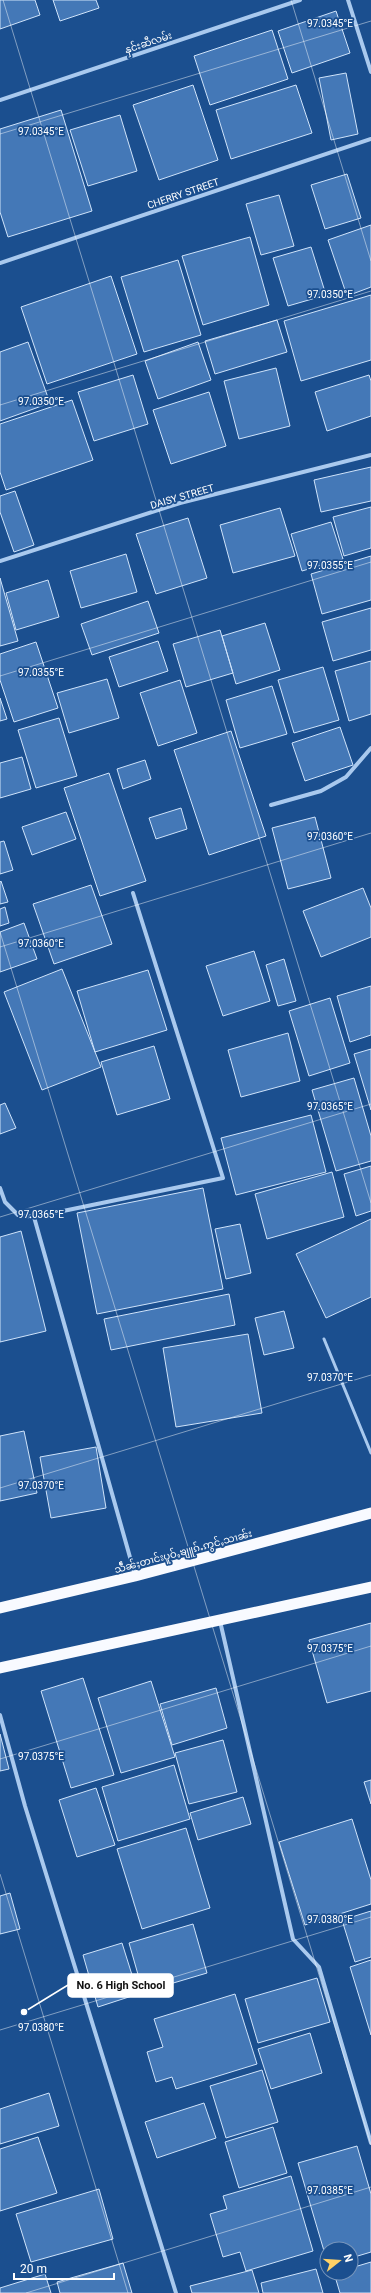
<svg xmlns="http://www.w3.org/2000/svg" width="371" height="2293" font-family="Roboto,'Noto Sans Myanmar',sans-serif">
	<rect width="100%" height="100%" fill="#1b4f8f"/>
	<path fill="#4478b7" stroke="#cfe3fa" d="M0,0H35L40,15L0,29Z
		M53,0H96L99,8L60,21Z
		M336,11L350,53L292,73L278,31Z
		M272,30L288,79L210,105L194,56Z
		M346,73L358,134L331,140L319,78Z
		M193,85L218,160L159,180L133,105Z
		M296,85L312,133L231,159L216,110Z
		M61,110L92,211L8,237L0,212V129Z
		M120,115L137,171L88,186L70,130Z
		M347,174L361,218L325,229L311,185Z
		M279,195L294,246L261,255L246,204Z
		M371,225V287L347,296L328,240Z
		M250,237L269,305L203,325L182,256Z
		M311,247L326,295L288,306L273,258Z
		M178,260L201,335L144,352L121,277Z
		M111,276L137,354L47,384L21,307Z
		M371,295V360L301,381L284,321Z
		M277,320L287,352L215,374L205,341Z
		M28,342L50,403L0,421V352Z
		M198,342L211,380L158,399L145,361Z
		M276,368L290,426L239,439L224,381Z
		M133,375L148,424L94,441L78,392Z
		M369,375L371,381V416L327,431L315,392Z
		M209,392L226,446L171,464L153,410Z
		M72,400L93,460L6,490L0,472V424Z
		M371,467V501L321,512L314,480Z
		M15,491L34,545L14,552L0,512V496Z
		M371,507V548L344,556L333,517Z
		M280,508L295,556L233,573L220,525Z
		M188,518L207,578L156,594L136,534Z
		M331,522L343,559L302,571L291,534Z
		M126,554L137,592L81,608L70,571Z
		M371,556V600L322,614L311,574Z
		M0,578L18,641L0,646Z
		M48,580L59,617L16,630L6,593Z
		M148,601L159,633L92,655L81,624Z
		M371,608V650L333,661L322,622Z
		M265,623L280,670L236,684L222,636Z
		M220,630L233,673L186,687L173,644Z
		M158,641L168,671L119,687L109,657Z
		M36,642L58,708L14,722L0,680V654Z
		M371,661V714L349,721L335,671Z
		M323,667L339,720L294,733L278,680Z
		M107,679L119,718L69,733L57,693Z
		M180,680L197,733L158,746L140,693Z
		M272,686L287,734L240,748L226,700Z
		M0,698L7,719L0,721Z
		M59,718L77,776L36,788L18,730Z
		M340,727L353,765L305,781L292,743Z
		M231,731L266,836L209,855L174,750Z
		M22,757L31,789L0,798V763Z
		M145,760L151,779L123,789L117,769Z
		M109,773L146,881L100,896L64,788Z
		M181,808L187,829L156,839L149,818Z
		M66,812L76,839L32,855L22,827Z
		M315,817L331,878L288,889L272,828Z
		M4,841L13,870L0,874V842Z
		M1,881L8,902L0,904V882Z
		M91,885L112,944L54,964L33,904Z
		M363,888L371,908V937L321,957L303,911Z
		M5,907L9,923L0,926V909Z
		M24,923L37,959L0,972V932Z
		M254,951L270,1001L223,1016L206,966Z
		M284,959L296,1001L278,1006L266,965Z
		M62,969L101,1067L42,1090L4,992Z
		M148,970L167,1030L95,1052L77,991Z
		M371,986V1035L350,1042L337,996Z
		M330,998L350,1063L309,1076L289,1011Z
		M288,1033L300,1081L241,1097L228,1050Z
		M154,1046L170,1099L117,1115L101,1062Z
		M371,1049V1110L354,1054Z
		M354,1078L371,1136V1161L336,1171L312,1090Z
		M5,1103L16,1128L0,1134V1105Z
		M311,1115L326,1172L236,1195L221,1138Z
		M371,1166V1211L356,1216L344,1174Z
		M332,1172L344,1217L267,1239L255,1194Z
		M203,1188L223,1289L97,1314L77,1213Z
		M371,1219V1297L326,1318L296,1254Z
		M240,1224L251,1273L226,1279L215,1229Z
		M21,1231L46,1331L0,1342V1237Z
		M229,1294L235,1325L111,1350L104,1319Z
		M284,1311L294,1348L264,1355L255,1318Z
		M248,1334L262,1413L176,1427L163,1348Z
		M24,1431L37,1493L0,1501V1436Z
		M96,1447L106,1508L51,1518L40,1457Z
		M371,1623V1691L327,1703L309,1640Z
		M83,1678L114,1775L71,1788L41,1691Z
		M151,1681L175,1757L121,1773L98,1698Z
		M216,1688L227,1728L172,1745L160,1704Z
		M0,1734L9,1769L0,1771Z
		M223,1740L237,1792L189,1804L175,1753Z
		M174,1765L190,1819L118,1841L102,1787Z
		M371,1780V1804L364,1782Z
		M96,1788L115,1845L77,1857L59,1800Z
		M243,1797L251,1824L198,1840L190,1813Z
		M352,1819L371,1880V1904L305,1925L279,1842Z
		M186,1828L210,1908L142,1929L117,1849Z
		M10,1893L20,1929L0,1934V1896Z
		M371,1911V1957L355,1962L342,1920Z
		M193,1924L207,1973L143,1992L129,1943Z
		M122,1943L138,1994L98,2007L83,1955Z
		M371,1960V2035L350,1967Z
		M317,1978L330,2022L258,2043L245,1999Z
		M235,1994L257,2064L176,2089L172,2077L156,2082L147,2052L163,2047L154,2019Z
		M310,2033L322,2073L271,2089L258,2049Z
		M262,2070L278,2122L226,2138L210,2086Z
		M49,2093L59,2126L0,2144V2109Z
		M204,2103L216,2138L157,2158L145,2122Z
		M273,2127L287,2173L239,2188L225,2142Z
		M38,2137L57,2193L0,2211V2149Z
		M357,2146L371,2194V2252L351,2258V2249H327V2261L298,2163Z
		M291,2176L313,2251L246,2271L240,2252L223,2257L210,2214L227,2209L223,2196Z
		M99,2189L113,2239L31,2262L16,2214Z
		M371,2262V2293H340L334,2273H351V2268Z
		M123,2263L132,2293H60L57,2282Z
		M316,2269L323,2293H263L261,2283Z
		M252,2270L259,2293H192L190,2286Z
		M45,2274L51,2293H0V2288Z"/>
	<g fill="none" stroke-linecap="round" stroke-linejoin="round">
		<path stroke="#a9c9ee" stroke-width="3" d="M324,1339L371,1453"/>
		<path stroke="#a9c9ee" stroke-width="4" d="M348,0L371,72
			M0,100L300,0
			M0,263L371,139
			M0,561L180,503L371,455
			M271,805L321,791L346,777L371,748
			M133,893L223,1178L34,1217L135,1575
			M0,1188L5,1202L18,1215L34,1217
			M220,1621L293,1939L319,1967L371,2143
			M0,1715L25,1806L176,2293"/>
		<path stroke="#f8faff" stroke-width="11" d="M0,1608L135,1576L371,1513
			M0,1668L371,1587"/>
	</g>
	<path fill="none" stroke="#fff" stroke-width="1" stroke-opacity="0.45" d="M3,0L371,1203M291,0L371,261M0,134L371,21M0,405L371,291M0,676L371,562M0,932L371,2145M0,947L371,833M0,1217L371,1104M0,1488L371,1375M0,1759L371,1646M0,1874L128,2293M0,2030L371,1917M26,2293L371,2187"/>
	<g text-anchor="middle" stroke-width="3.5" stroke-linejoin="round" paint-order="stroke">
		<g font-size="10" fill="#fff" stroke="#1b4f8f">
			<text transform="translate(148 42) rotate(-18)" y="4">နှင်းဆီလမ်း</text>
			<text transform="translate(183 193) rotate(-19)" y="4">CHERRY STREET</text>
			<text transform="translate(182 496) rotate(-16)" y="4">DAISY STREET</text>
			<text transform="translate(183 1551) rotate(-15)" y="4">သဵႅၼ်ႈတၢင်းပူဝ်ႇၶျူၵ်ႉဢွင်ႇသၢၼ်း</text>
		</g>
	</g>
	<g font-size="10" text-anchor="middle" fill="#fff" stroke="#1b4f8f" stroke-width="3.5" stroke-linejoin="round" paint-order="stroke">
		<text x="330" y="27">97.0345°E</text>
		<text x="41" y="135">97.0345°E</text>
		<text x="330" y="298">97.0350°E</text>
		<text x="41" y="405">97.0350°E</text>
		<text x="330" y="569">97.0355°E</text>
		<text x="41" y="676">97.0355°E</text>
		<text x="330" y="840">97.0360°E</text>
		<text x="41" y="947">97.0360°E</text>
		<text x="330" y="1110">97.0365°E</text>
		<text x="41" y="1218">97.0365°E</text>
		<text x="330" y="1381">97.0370°E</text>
		<text x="41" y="1489">97.0370°E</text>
		<text x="330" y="1652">97.0375°E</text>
		<text x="41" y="1760">97.0375°E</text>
		<text x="330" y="1923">97.0380°E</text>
		<text x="41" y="2031">97.0380°E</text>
		<text x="330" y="2194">97.0385°E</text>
	</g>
	<path fill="none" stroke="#fff" stroke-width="1.5" d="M24 2012L68 1985"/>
	<circle fill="#fff" stroke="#1b4f8f" stroke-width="1.5" cx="24" cy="2012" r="4"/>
	<rect fill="#fff" stroke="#fff" stroke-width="1.5" x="68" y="1974" width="105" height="23" rx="4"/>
	<g font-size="11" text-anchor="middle" font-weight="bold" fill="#111">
		<text x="121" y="1989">No. 6 High School</text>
	</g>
	<g transform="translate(339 2261) rotate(73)"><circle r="19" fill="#1b4f8f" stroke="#7695bc"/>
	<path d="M0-3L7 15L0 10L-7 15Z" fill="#ffd166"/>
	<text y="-6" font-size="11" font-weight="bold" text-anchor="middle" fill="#ffffff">N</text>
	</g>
	<path d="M14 2273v6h100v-6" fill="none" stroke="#ffffff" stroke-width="2"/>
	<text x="20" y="2273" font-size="12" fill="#ffffff" stroke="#1b4f8f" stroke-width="3" paint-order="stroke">20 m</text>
</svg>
